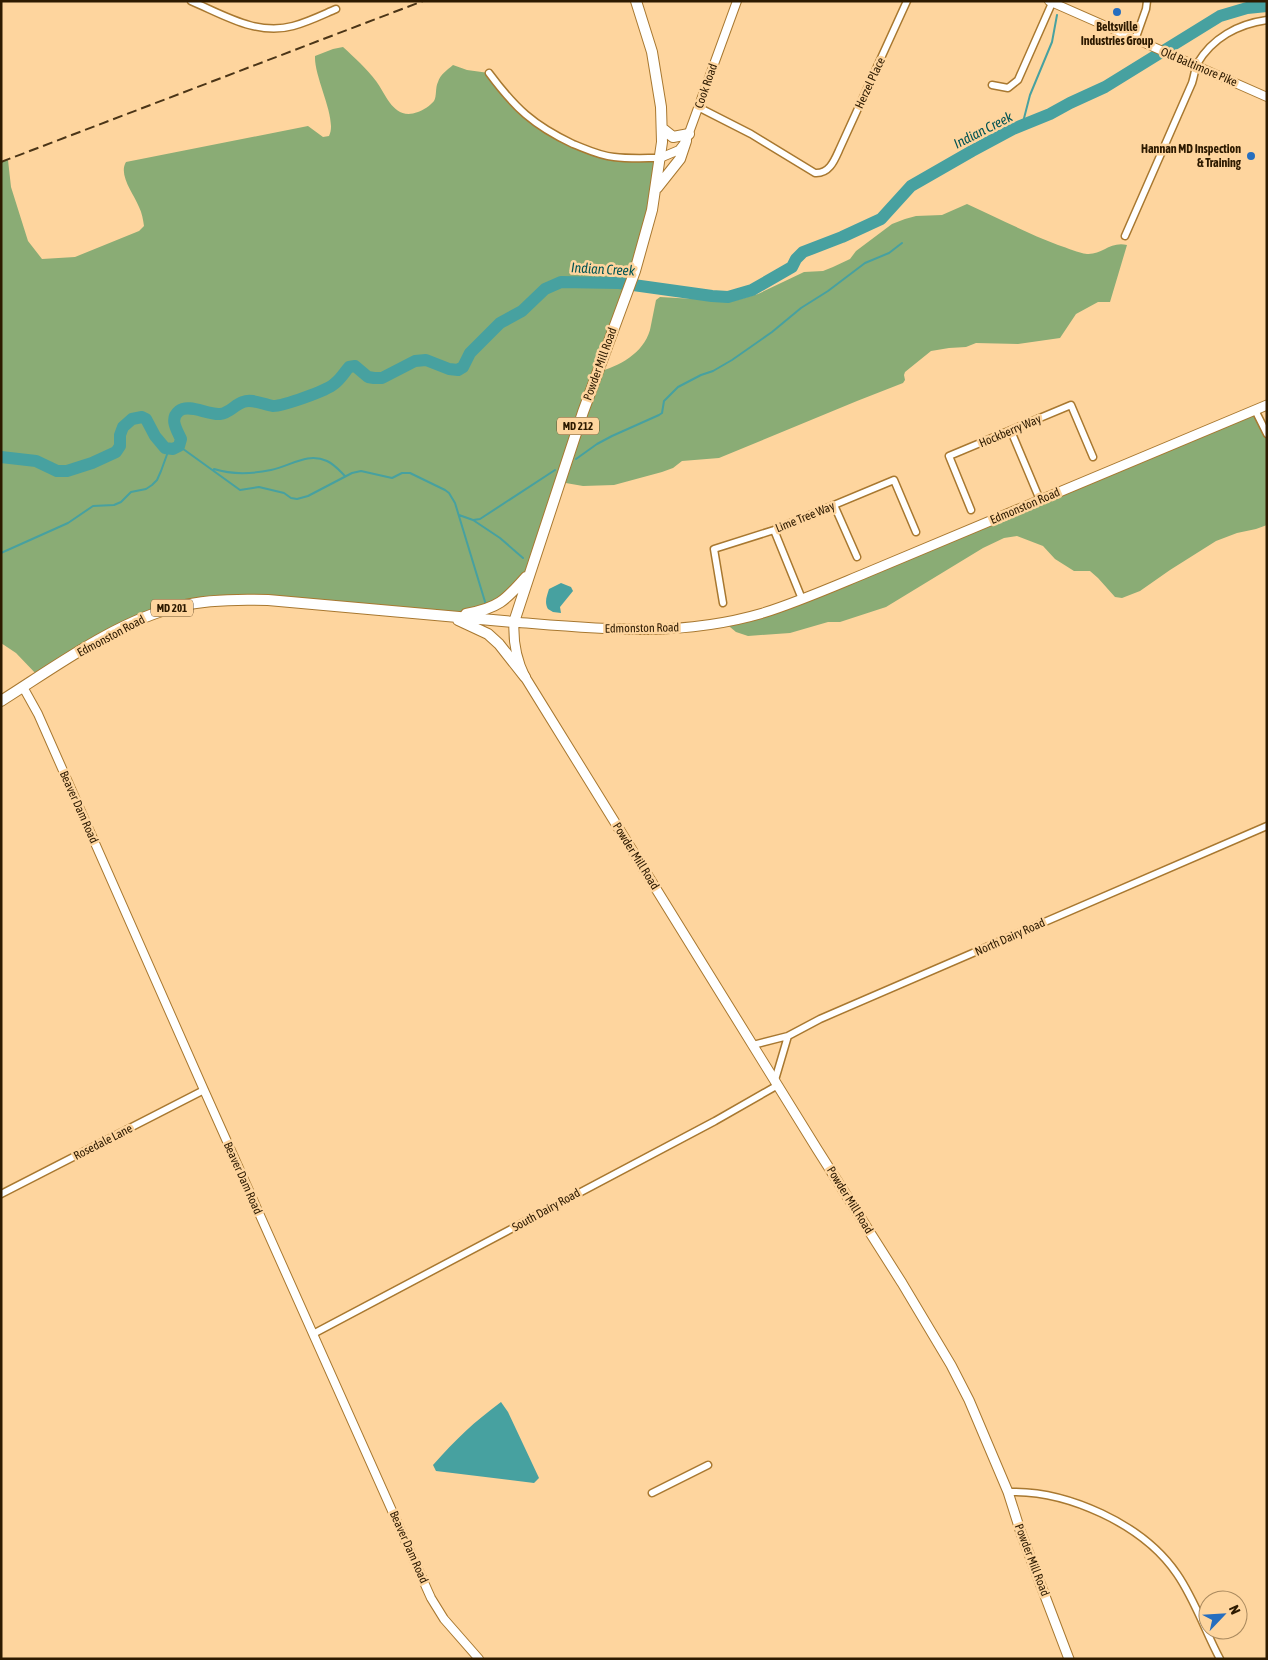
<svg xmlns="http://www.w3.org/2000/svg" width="1268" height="1660" font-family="'Asap Condensed',sans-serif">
	<rect width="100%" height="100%" fill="#fed59e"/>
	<path fill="#8aac75" d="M343,47C355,58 366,68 376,81C387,96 394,121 418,112C423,110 430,106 434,101C437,96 435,88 438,82C440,75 447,70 453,65L467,70L489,73L540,126L604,155L660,158L656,189L598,372C619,366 643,354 650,330C652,320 654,310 656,300L660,297L728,301L737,300L758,294L804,272L823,271L833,267L850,259L856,251L892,224L905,219L916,216L942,215L967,204C998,218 1027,233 1058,245C1068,248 1078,253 1087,254C1102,255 1110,241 1127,245L1110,302H1098L1076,314L1060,338L1018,344L976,343L966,347L949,348L931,351L905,372L904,375L905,380L903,383L857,401L719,458L682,461L673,468L662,472L614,485L583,486L560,482L529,575L504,600L453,617L236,600L156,613L39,677L16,653L1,643V162L8,160L11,187L28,241L42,259L75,257L139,231L144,226C143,219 142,213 139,207C134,194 118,175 126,162L308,126L323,137L329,136C338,119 314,78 315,56L333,49Z
		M1255,410L1267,434V525L1256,529L1237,533L1216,541L1170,570L1140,591L1122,598L1115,597L1098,578L1090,571H1074L1055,559L1043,546L1017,536L1004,538L983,548L886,607L840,622H828L790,633L748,636L736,632L724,622L761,613Z"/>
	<path fill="#47a1a0" d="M561,583L571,587L573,591L560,607L561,613L553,612L548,609C544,602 547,596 549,589Z
		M501,1402L508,1412L539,1478L534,1483L436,1471L433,1465C456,1439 474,1422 501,1402Z"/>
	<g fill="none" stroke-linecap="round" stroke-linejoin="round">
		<path stroke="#47a1a0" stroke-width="2" d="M1022,126L1030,95L1052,42L1057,15
			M179,446L240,490L259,487L284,493L291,498L297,499L308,496L352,473L361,471L392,478L402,473H410L445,490L449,493L455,503L486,605
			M576,459L597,444L612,436L659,415L662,413L664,401L678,387L701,375L713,371L732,360L772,332L801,308L828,291L865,263L889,253L902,243
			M214,469C233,475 252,474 271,470C291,466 307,452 327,461C334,464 340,471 345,476
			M459,515L473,520L480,519L555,470
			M473,520L500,538L523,558
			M1,553L68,523L93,506L114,505L121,502L131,492L146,489L152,485L157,480L161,471L169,449"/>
		<path stroke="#47a1a0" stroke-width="12" d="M1,457L36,461L57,471H67L92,463L116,452L120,446V435L123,427L132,419L142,417L146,419L155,436L165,448L173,449L179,446L181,439C177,430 169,419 179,411C189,403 207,415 220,414C230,413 234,405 243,402C252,398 264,405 273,406C283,406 326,391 334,384C340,380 344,373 349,367L355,366L368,377L374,378H382L415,361L426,360L449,369L458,370L463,367L470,353L500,323L522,311L545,289L561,282L619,283L712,296L728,297L752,290L792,267L796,259L803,252L842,237L881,219L911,186L972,151L1013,129L1050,114L1070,103L1105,87L1220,16L1247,8L1267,6"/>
		<defs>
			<path id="minor" d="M191,1C224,15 257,36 293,26C308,22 322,15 336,9
				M1135,40L1146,9L1147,1
				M489,73C515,108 533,125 573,144C586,149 600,156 614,157C629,159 645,158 660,158
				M992,85L1008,88L1018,80L1052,3
				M698,107L751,134L815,173C830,174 835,159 840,148L907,1
				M1125,236L1192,83C1194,77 1195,69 1197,64C1212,38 1238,24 1267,20
				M1255,410L1267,434
				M1011,431L1040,500
				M834,505L857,557
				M971,510L949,456L1071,405L1093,457
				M774,530L802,599
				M723,603L714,549L774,530L894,480L916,532
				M753,1045L788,1036L820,1019L1267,826
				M775,1080L788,1036
				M1,1194L204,1090
				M313,1334L715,1121L778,1085
				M1008,1492C1067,1490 1143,1524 1177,1574C1195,1600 1205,1631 1220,1659
				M652,1493L708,1465"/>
			<path id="tertiary" d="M1049,1L1267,97
				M660,158L679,150L686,141L737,1
				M23,687L38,714L204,1090L431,1598L444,1619L479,1659"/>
			<path id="secondary" d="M1069,1659L1021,1533L1008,1492L969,1400L951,1365L902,1283L817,1149L525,677C516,659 513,642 514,622C600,629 678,638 763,613C798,602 832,587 866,573L1267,405"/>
			<path id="primary" d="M663,129L673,137L689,134
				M657,188L680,159L686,141
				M466,614C498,608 505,601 526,577
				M458,620L488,634L499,644L525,677
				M1,701C55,667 118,620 180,606C209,599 239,599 268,600L514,622L583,412L635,271L652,210L662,142L661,107L652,52L636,1"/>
		</defs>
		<use href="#minor" stroke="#a87830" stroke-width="9"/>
		<use href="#tertiary" stroke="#a87830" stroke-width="10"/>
		<use href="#secondary" stroke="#a87830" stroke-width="11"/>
		<use href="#primary" stroke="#a87830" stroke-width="12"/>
		<use href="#minor" stroke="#fff" stroke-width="6"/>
		<use href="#tertiary" stroke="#fff" stroke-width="8"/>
		<use href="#secondary" stroke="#fff" stroke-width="9"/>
		<use href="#primary" stroke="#fff" stroke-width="10"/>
		<path stroke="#4b3517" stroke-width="2" stroke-dasharray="10 5" stroke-linecap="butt" d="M1,162L423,1"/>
	</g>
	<g fill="#266ebf" stroke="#fed59e" stroke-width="2">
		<circle cx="1117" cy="12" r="5"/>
		<circle cx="1251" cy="156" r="5"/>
	</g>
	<g text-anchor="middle" stroke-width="5" stroke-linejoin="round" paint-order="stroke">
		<g fill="#fed59e" stroke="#6c522f" stroke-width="1">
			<rect x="557" y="417.5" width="42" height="17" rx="4"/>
			<rect x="151" y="599.5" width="42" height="17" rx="4"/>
		</g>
		<g font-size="11" font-weight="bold" fill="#2d1a00">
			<text x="578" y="430">MD 212</text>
			<text x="172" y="612">MD 201</text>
		</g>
		<g font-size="12" font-weight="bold" fill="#2d1a00" stroke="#fed59e">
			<text x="1117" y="31">Beltsville<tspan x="1117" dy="14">Industries Group</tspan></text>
			<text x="1241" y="153" text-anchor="end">Hannan MD Inspection<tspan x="1241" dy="14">&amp; Training</tspan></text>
		</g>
		<g font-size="12" fill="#2d1a00" stroke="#fed59e">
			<text transform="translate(1199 67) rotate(23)" y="4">Old Baltimore Pike</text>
			<text transform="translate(870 83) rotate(-65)" y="4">Herzel Place</text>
			<text transform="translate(706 86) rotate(-71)" y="4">Cook Road</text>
			<text transform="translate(600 364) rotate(-70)" y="4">Powder Mill Road</text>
			<text transform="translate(1010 431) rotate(-23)" y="4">Hockberry Way</text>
			<text transform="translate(1025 506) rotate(-23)" y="4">Edmonston Road</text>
			<text transform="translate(805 517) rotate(-22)" y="4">Lime Tree Way</text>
			<text transform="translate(642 628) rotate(-1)" y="4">Edmonston Road</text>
			<text transform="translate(111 636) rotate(-28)" y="4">Edmonston Road</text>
			<text transform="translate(79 807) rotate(66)" y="4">Beaver Dam Road</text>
			<text transform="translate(636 856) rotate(58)" y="4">Powder Mill Road</text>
			<text transform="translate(1010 937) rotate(-24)" y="4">North Dairy Road</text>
			<text transform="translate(103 1142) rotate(-27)" y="4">Rosedale Lane</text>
			<text transform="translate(243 1178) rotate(66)" y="4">Beaver Dam Road</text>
			<text transform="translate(850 1200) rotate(58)" y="4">Powder Mill Road</text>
			<text transform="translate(546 1210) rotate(-29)" y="4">South Dairy Road</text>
			<text transform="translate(409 1547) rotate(66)" y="4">Beaver Dam Road</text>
			<text transform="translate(1032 1560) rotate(69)" y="4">Powder Mill Road</text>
		</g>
		<g font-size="14" font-style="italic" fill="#005353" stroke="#fed59e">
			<text transform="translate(983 130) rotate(-27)" y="5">Indian Creek</text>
			<text transform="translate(603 269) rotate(3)" y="5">Indian Creek</text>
		</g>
	</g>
	<rect width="1268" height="1660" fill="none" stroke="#2d1a00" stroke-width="5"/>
	<g transform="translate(1223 1615) rotate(65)"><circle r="24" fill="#fed59e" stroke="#aa8a5f"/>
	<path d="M0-4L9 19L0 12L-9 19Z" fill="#266ebf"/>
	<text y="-8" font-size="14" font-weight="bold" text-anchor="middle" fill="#2d1a00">N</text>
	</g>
</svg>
